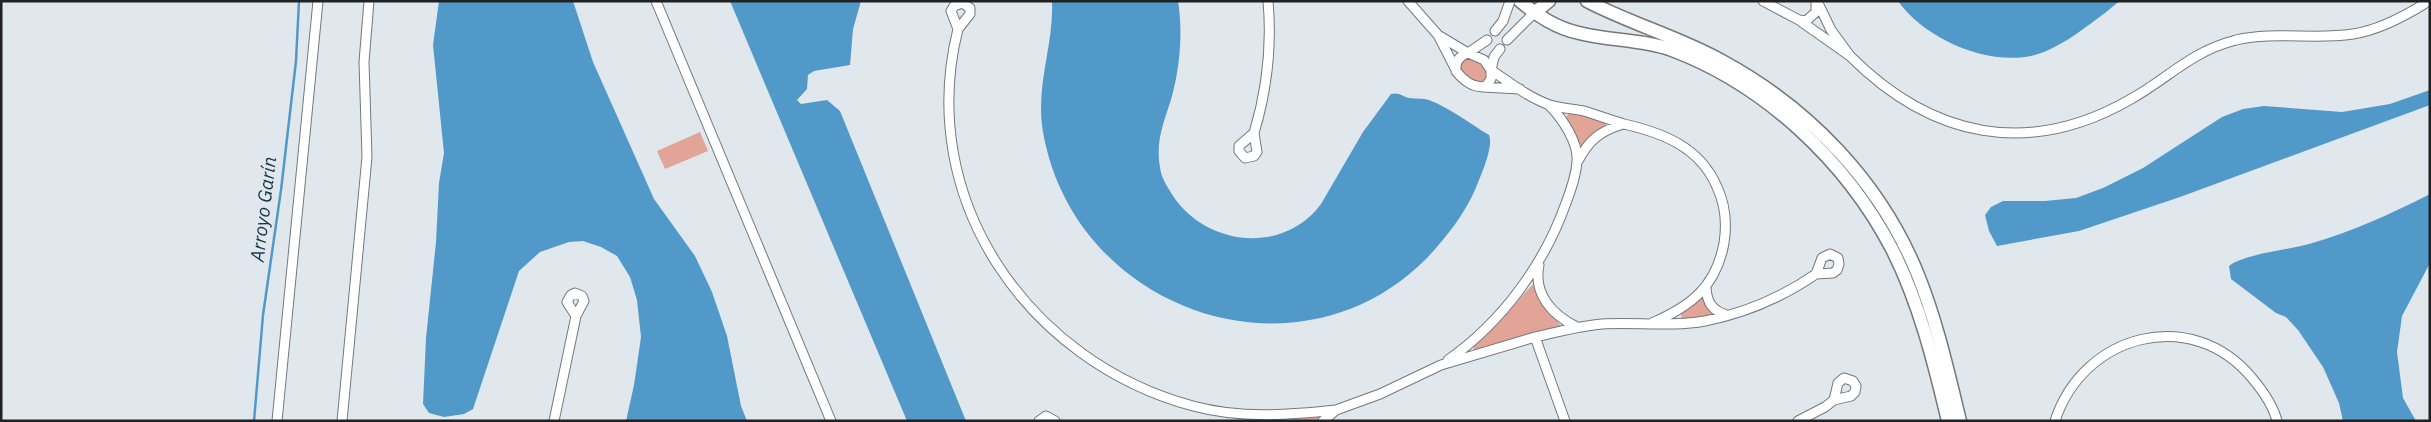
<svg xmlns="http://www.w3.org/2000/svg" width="2431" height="422" font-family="'IBM Plex Sans',sans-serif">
	<rect width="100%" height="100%" fill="#e1e8ed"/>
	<path fill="#e2a497" d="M1469,59C1481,61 1487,66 1489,77L1482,84C1472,81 1461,77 1460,65L1463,61Z
		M1570,112L1607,121L1605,126L1593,133L1584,146H1581L1566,117Z
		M700,132L708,151L665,169L657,151Z
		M1532,285L1535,287L1543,304L1562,327L1474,350L1473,347L1475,343L1500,321Z
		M1701,299H1705L1714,314L1682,320L1681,314Z
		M1317,416L1319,419L1317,421H1279Z"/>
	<path fill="#5199c9" d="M439,1H573L593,62L654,199L695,256L712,292L727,336L741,406L747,421H626L634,385L641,337L637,300L630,277L617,256L601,247L583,241L569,242L540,252L519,271L473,409L464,414L444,417L429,413L423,404L426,338L436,242L439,183L444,153L433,45Z
		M730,1H861L853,29L850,65L814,71L808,75L807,89L797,100L801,104L827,100L840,111L966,421H907Z
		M1052,1H1178C1183,31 1180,67 1172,96C1165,120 1155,140 1160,167C1161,176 1165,183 1170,191C1201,245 1282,257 1321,204L1363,132L1391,94C1399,92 1402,96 1409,98C1416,99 1423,98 1429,100C1450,108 1469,123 1489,135C1494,147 1480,177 1475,190C1464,215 1445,239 1426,259C1296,389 1074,310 1043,132C1035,85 1054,46 1052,1Z
		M1898,1H2120C2114,5 2110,9 2105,13C2086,27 2066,43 2044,52C1997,71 1926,41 1898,1Z
		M2430,90V105L2180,197L2079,231L1997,246L1989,231L1985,215L1991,207L2003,201H2045L2076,198L2103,188L2143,168L2222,117L2243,109L2264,106L2342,112L2390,104Z
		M2430,194V263L2402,316L2397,352L2403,398L2416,421H2343L2339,403L2323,367L2298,330L2286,317L2276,313L2231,279L2229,266C2244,254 2287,250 2309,244C2351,232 2391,214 2430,194Z"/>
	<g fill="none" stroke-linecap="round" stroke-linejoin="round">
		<path stroke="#5199c9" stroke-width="2.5" d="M254,421L263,315L281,190L296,61L299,1"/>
		<defs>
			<path id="street" d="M656,1L831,421
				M1408,1L1438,35L1468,53L1487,40
				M1763,1L1799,20L1806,21L1816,12V1
				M962,3L970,8V14L958,29L951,11L954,6Z
				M1799,20L1850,56L1831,30L1817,1
				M958,29C915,200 1029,362 1193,406C1241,419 1288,415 1336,410
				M1495,31L1503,21L1510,1
				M1439,37L1456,70
				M1507,40L1534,13
				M1500,49L1494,57L1491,70C1509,82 1529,98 1550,105C1561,108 1573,109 1584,111C1597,115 1610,120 1624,124C1663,133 1700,147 1717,187C1725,204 1727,224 1724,243C1716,287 1691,306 1652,323
				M1468,53L1484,60L1491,70V79L1486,86C1474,89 1463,80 1456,71C1455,62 1459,56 1468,53Z
				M1850,56C1932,138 2029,158 2131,99C2170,77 2190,52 2236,40C2275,31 2314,40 2353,34C2380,30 2407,15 2429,1
				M1482,87L1520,89
				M1254,133C1267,90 1272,46 1268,1
				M1254,133L1257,152L1254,156L1245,158L1239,151V146Z
				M1578,161C1589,140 1600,131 1623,124
				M1830,254L1838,258L1839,264L1837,270L1833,273L1816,274L1822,258Z
				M1539,265C1533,294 1552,315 1577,327
				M1706,288C1707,302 1712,311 1727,315
				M575,293L582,296L584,301L576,316L567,302L571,295Z
				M1535,337C1557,332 1579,326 1602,324C1636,322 1671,327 1705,321C1746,313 1781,298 1816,274
				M1448,360C1502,322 1544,265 1566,203C1571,190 1576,176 1577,162C1579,143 1562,118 1549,105
				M1844,378L1853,381L1856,386L1855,392L1851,396L1834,400L1838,383Z
				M277,421L318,1
				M342,421L367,157L364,62L369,1
				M554,421L576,316
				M1039,421L1046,416L1055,421
				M1323,421L1336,410L1380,394L1441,365L1535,337L1565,421
				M1798,421L1825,407L1834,400
				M2055,421C2083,334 2192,305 2252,378C2263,391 2273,405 2277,421"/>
			<path id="secondary" d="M1520,1C1538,16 1556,28 1579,33C1610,41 1641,39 1672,50C1765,85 1846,161 1892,249C1919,302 1934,362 1948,421
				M1587,1C1631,24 1679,37 1722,61C1809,108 1881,183 1918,275C1937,322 1948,372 1960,421
				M1534,13L1549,1"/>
		</defs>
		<use href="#street" stroke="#73787d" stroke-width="11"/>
		<use href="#secondary" stroke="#73787d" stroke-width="15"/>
		<use href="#street" stroke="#fff" stroke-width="9"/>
		<use href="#secondary" stroke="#fff" stroke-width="12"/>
	</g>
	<g text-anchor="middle" stroke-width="5" stroke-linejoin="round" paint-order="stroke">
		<g font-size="19" font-style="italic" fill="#16364a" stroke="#e1e8ed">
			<text transform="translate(263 209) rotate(-83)" y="7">Arroyo Garín</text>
		</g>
	</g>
	<rect width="2431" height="422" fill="none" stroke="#1f2123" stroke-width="5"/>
</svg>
